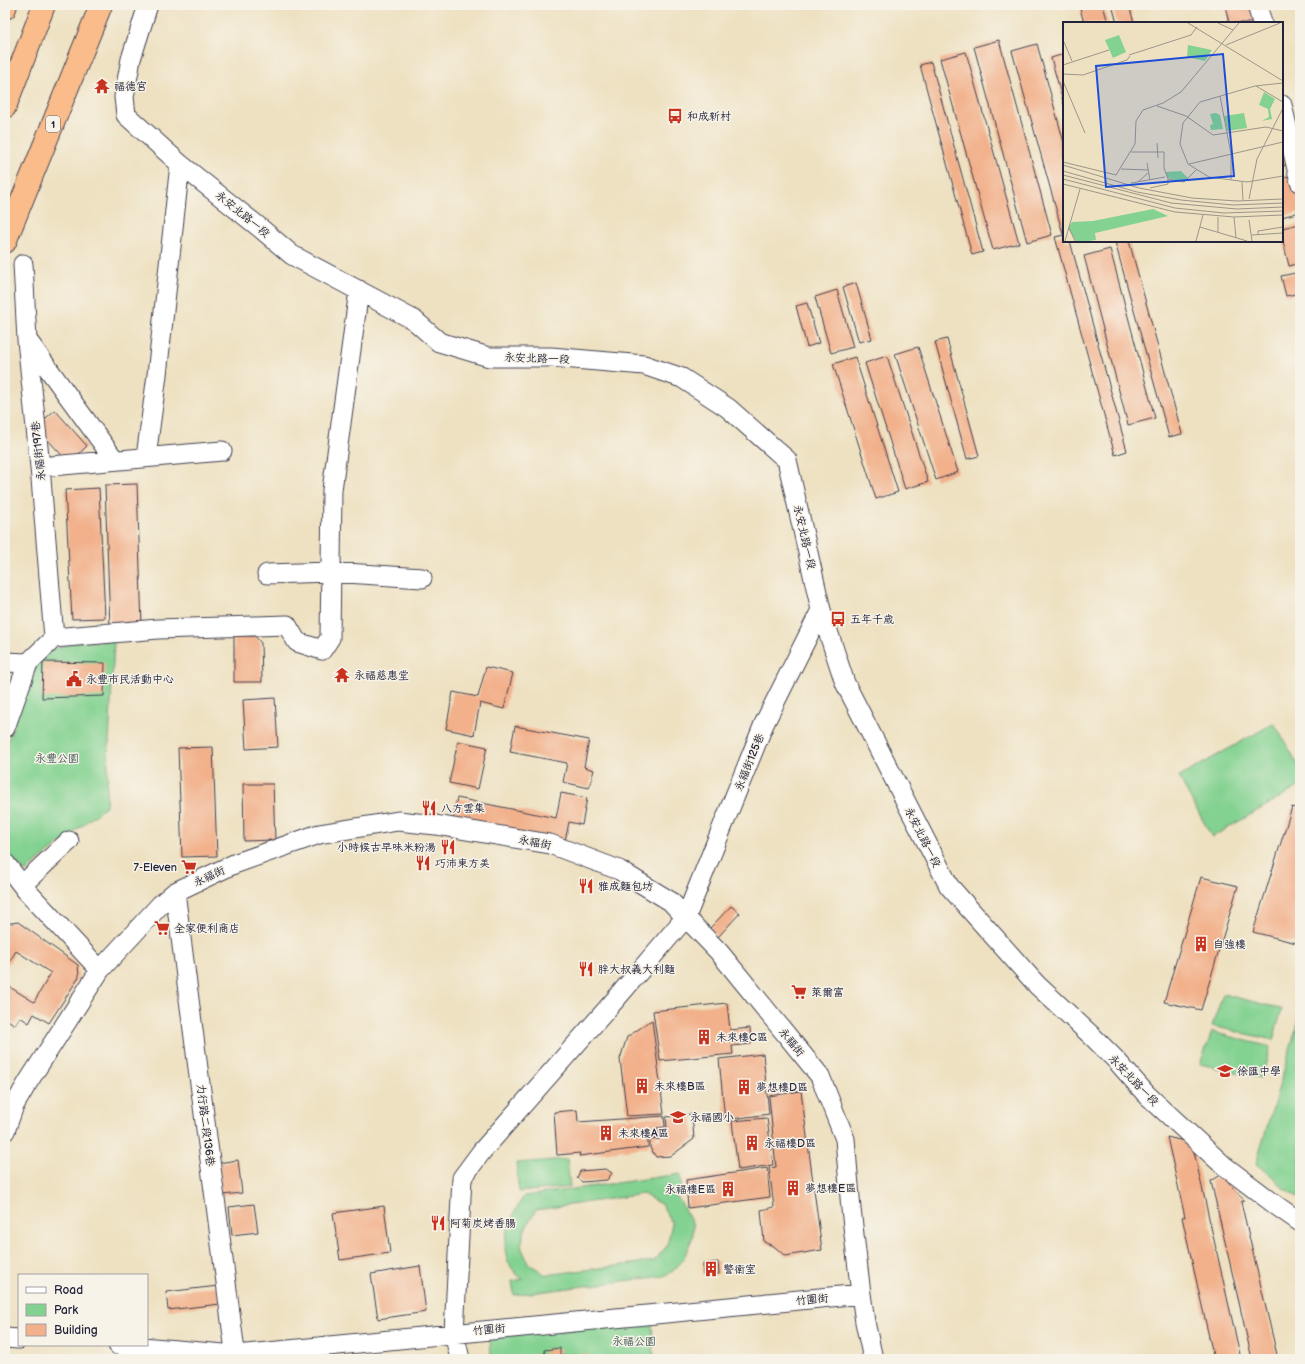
<svg xmlns="http://www.w3.org/2000/svg" width="1305" height="1364" font-family="'Balsamiq Sans','LXGW WenKai TC',sans-serif">
	<rect width="100%" height="100%" fill="#f7f3e8"/>
	<filter id="ink" filterUnits="userSpaceOnUse"><feTurbulence type="fractalNoise" baseFrequency=".025" numOctaves="2"/><feDisplacementMap in="SourceGraphic" scale="8" xChannelSelector="R" yChannelSelector="G"/><feConvolveMatrix kernelMatrix="1 2 1 2 8 2 1 2 1" color-interpolation-filters="sRGB"/></filter>
	<filter id="wash" filterUnits="userSpaceOnUse"><feTurbulence type="fractalNoise" baseFrequency=".012" numOctaves="4" result="noise"/><feDisplacementMap in="SourceGraphic" scale="16" xChannelSelector="R" yChannelSelector="G"/><feGaussianBlur stdDeviation="0.9" result="paint"/><feColorMatrix in="noise" values="0 0 0 0 0 0 0 0 0 0 0 0 0 0 0 0 0 1.4 0 .05"/><feComposite in="paint" operator="in"/></filter>
	<g filter="url(#wash)">
		<rect width="100%" height="100%" fill="#eee1c1"/>
		<path fill="#83d291" stroke="#527a66" fill-rule="evenodd" d="M114,641L106,806L25,872L5,851V749L38,660L51,650L76,642Z
			M1274,723L1300,768V786L1212,837L1179,777Z
			M1223,994L1282,1009L1273,1040L1212,1026Z
			M1300,1016V1199L1282,1187L1277,1180L1256,1164Z
			M1212,1032L1271,1047L1261,1078L1200,1064Z
			M567,1159L570,1187L519,1192L516,1163Z
			M680,1174L682,1191L670,1193L678,1198L693,1225V1236L683,1260L673,1271L664,1276L514,1295L512,1281L523,1279C520,1277 516,1274 514,1271C495,1248 510,1217 524,1196ZM643,1194L662,1205L672,1223L667,1246L654,1261L546,1275L528,1263L521,1246L525,1229L536,1210Z
			M652,1321L654,1359H491L490,1337Z"/>
		<g id="blocks">
			<path fill="#f2b18b" d="M1079,5H1103L1108,23H1084Z
				M1112,5H1129L1134,23H1117Z
				M1225,5H1252L1256,23H1229Z
				M999,40L1052,235L1027,242L974,47Z
				M1037,44L1064,143V233L1063,234L1012,51Z
				M966,52L1019,243L993,250L940,59Z
				M1064,54V105L1051,58Z
				M931,62L983,252L972,255L920,65Z
				M1282,134L1290,164L1282,166Z
				M1293,175L1300,205V212L1282,217V178Z
				M1300,224V263L1289,266L1282,237V228Z
				M1064,235V241H1070L1127,451L1115,455L1055,237Z
				M1118,241H1129L1182,434L1169,437L1115,242Z
				M1110,249L1155,418L1128,425L1084,256Z
				M1300,272V293L1286,296L1281,276Z
				M856,283L872,339L859,342L843,287Z
				M837,290L853,347L831,353L815,297Z
				M807,303L819,343L807,347L796,306Z
				M947,339L979,456L967,459L935,342Z
				M918,347L958,472L936,480L895,354Z
				M887,356L928,482L905,489L865,363Z
				M855,357L898,492L876,499L833,364Z
				M55,410L87,446L69,463L36,427Z
				M137,484L142,626L110,628L105,485Z
				M99,488L105,618L72,619L65,490Z
				M234,636H255L261,643L262,682H234Z
				M43,662L105,663L104,696L42,698Z
				M486,667L513,673L504,709L480,703L474,735L446,729L453,692L478,697Z
				M275,698L278,747L246,749L243,700Z
				M515,726L589,740L584,767L594,770L589,788L563,782L567,763L510,752Z
				M458,741L487,747L478,789L449,783Z
				M213,747L217,856L182,857L178,748Z
				M243,784H273L275,840L244,841Z
				M561,793L587,798L582,825L569,822L564,846L452,823L457,798L556,818Z
				M1292,807L1300,809V902L1296,916L1300,917V944L1253,932Z
				M1201,877L1238,886L1201,1010L1164,1002Z
				M731,906L740,913L718,937L709,929Z
				M18,922L78,965L79,977L49,1023L34,1014L29,1023L20,1017L15,1025L5,1018V984L34,1002L51,973L16,951L5,969V924Z
				M727,1003L730,1030L750,1028L751,1044L732,1046L733,1054L660,1061L653,1011Z
				M652,1020L664,1114L627,1116L620,1059L627,1037Z
				M763,1054L769,1114L725,1120L719,1059Z
				M801,1091L822,1250L785,1256L775,1247L764,1242L761,1210L774,1207L769,1168L776,1167L769,1096Z
				M577,1110L578,1122L664,1116L665,1127L657,1128V1138L648,1139V1147L579,1156L580,1153L557,1155L554,1112Z
				M692,1114L694,1139L671,1156L656,1157L650,1148V1140L660,1139L659,1129L667,1128L666,1117Z
				M767,1118L773,1165L738,1170L732,1121Z
				M1167,1137L1192,1143L1241,1359H1214L1182,1217H1185Z
				M238,1160L242,1193L222,1195L218,1163Z
				M767,1168L770,1197L688,1208L686,1180Z
				M606,1169L612,1173L607,1180L582,1182L577,1178L580,1171Z
				M1221,1175L1244,1200L1241,1202L1278,1359H1252L1211,1181Z
				M254,1204L258,1232L232,1235L229,1207Z
				M384,1206L390,1253L340,1260L333,1213Z
				M718,1262L719,1274L703,1275V1264Z
				M420,1266L426,1312L378,1319L371,1274Z
				M218,1286L220,1304L168,1310L166,1292Z
				M560,1348V1356L588,1354L589,1359H507V1358L545,1354L544,1350Z"/>
		</g>
	</g>
	<g filter="url(#ink)">
		<use href="#blocks" fill-opacity="0" stroke="#413f4f" stroke-width="1"/>
		<g fill="none" stroke-linecap="round" stroke-linejoin="round">
			<defs>
				<path id="minor" d="M148,5L131,59L124,97L126,115L180,164L259,227L292,255L414,320L439,342L489,357H551L644,365L682,378L728,408L787,460L821,610L845,683L949,886L1037,985L1093,1037L1116,1060L1146,1094L1223,1165L1277,1206L1300,1222
					M1257,5L1262,23
					M1282,105L1300,182
					M23,264L27,340L40,467L54,638
					M28,341L114,459
					M146,457L157,375L180,164
					M40,467L222,451
					M267,574L331,572L422,578
					M5,662L28,663
					M5,728L28,663L54,638L158,629L287,625L297,642L322,650L330,638L332,490L359,290
					M5,863L25,889L100,970
					M22,885L69,841
					M175,892L236,1359
					M5,1131L14,1106L28,1082L100,970L160,905L175,892L234,864L319,834L398,821L436,825L550,844L619,870L670,901L719,952L820,1076L845,1139L851,1209L861,1294L865,1322L873,1359
					M5,1338L19,1339
					M118,1345L236,1355L861,1294
					M460,1359L454,1333L462,1178L482,1151L615,1000L686,917L764,724L821,610"/>
				<path id="highway" d="M5,8L6,5
					M5,107L44,5
					M5,242L101,5"/>
			</defs>
			<use href="#minor" stroke="#413f4f" stroke-width="21"/>
			<use href="#highway" stroke="#413f4f" stroke-width="24"/>
			<use href="#minor" stroke="#fff" stroke-width="19"/>
			<use href="#highway" stroke="#f9bc8a" stroke-width="22"/>
		</g>
	</g>
	<defs>
		<symbol id="temple-bare" viewBox="-9 -9 18 18"><path d="M0-6L5-2H3V0L6.5 2.5H4V6H1.5V3h-3V6H-4V2.5H-6.5L-3 0V-2H-5Z" fill="#c8321e" stroke="#f7f3e8" stroke-width="2.5" paint-order="stroke"/></symbol>
		<symbol id="bus-bare" viewBox="-9 -9 18 18"><path d="M-5-6H5V4H4V6H2V4H-2V6H-4V4H-5ZM-3.5-4V0h7V-4ZM-3.5 1.2v1.5H-2V1.2ZM2 1.2v1.5H3.5V1.2Z" fill="#c8321e" stroke="#f7f3e8" stroke-width="2.5" paint-order="stroke"/></symbol>
		<symbol id="civic-bare" viewBox="-9 -9 18 18"><path d="M-.6-6.5H3V-4.5H.6V-3L4-1V1h2V6H-6V1h2V-1L-.6-3ZM-1.2 2.5V6h2.4V2.5Z" fill="#c8321e" stroke="#f7f3e8" stroke-width="2.5" paint-order="stroke"/></symbol>
		<symbol id="restaurant-bare" viewBox="-9 -9 18 18"><path d="M-5-6h1v4h1v-4h1v4h1v-4h1v5L-1.5 .5V6h-2V.5L-5-1ZM5-6V6H3V1.5H1.5Q1.5-4 5-6Z" fill="#c8321e" stroke="#f7f3e8" stroke-width="2.5" paint-order="stroke"/></symbol>
		<symbol id="supermarket-bare" viewBox="-9 -9 18 18"><path d="M-6-5.5h2.5l.6 2H6L4.5 2H-2.5L-4.4-4H-6ZM-1.5 3.2a1.3 1.3 0 1 0 .1 0ZM3 3.2a1.3 1.3 0 1 0 .1 0Z" fill="#c8321e" stroke="#f7f3e8" stroke-width="2.5" paint-order="stroke"/></symbol>
		<symbol id="building-bare" viewBox="-9 -9 18 18"><path d="M-4-6H4V6H1V3H-1V6H-4ZM-2.5-4.3h1.7v1.8h-1.7ZM.8-4.3h1.7v1.8H.8ZM-2.5-1h1.7V.8h-1.7ZM.8-1h1.7V.8H.8Z" fill="#c8321e" stroke="#f7f3e8" stroke-width="2.5" paint-order="stroke"/></symbol>
		<symbol id="school-bare" viewBox="-9 -9 18 18"><path d="M0-5L7-2L0 1L-7-2ZM-4 1L0 2.5L4 1V4Q0 6-4 4Z" fill="#c8321e" stroke="#f7f3e8" stroke-width="2.5" paint-order="stroke"/></symbol>
	</defs>
	<g fill-rule="evenodd">
		<use href="#temple-bare" x="91" y="75" width="22" height="22"/>
		<use href="#bus-bare" x="664" y="105" width="22" height="22"/>
		<use href="#bus-bare" x="827" y="608" width="22" height="22"/>
		<use href="#temple-bare" x="331" y="664" width="22" height="22"/>
		<use href="#civic-bare" x="63" y="668" width="22" height="22"/>
		<use href="#restaurant-bare" x="418" y="797" width="22" height="22"/>
		<use href="#restaurant-bare" x="437" y="836" width="22" height="22"/>
		<use href="#restaurant-bare" x="412" y="852" width="22" height="22"/>
		<use href="#supermarket-bare" x="178" y="856" width="22" height="22"/>
		<use href="#restaurant-bare" x="575" y="875" width="22" height="22"/>
		<use href="#supermarket-bare" x="151" y="917" width="22" height="22"/>
		<use href="#building-bare" x="1190" y="933" width="22" height="22"/>
		<use href="#restaurant-bare" x="575" y="958" width="22" height="22"/>
		<use href="#supermarket-bare" x="788" y="981" width="22" height="22"/>
		<use href="#building-bare" x="693" y="1026" width="22" height="22"/>
		<use href="#school-bare" x="1214" y="1060" width="22" height="22"/>
		<use href="#building-bare" x="631" y="1075" width="22" height="22"/>
		<use href="#building-bare" x="733" y="1076" width="22" height="22"/>
		<use href="#school-bare" x="667" y="1106" width="22" height="22"/>
		<use href="#building-bare" x="595" y="1122" width="22" height="22"/>
		<use href="#building-bare" x="741" y="1132" width="22" height="22"/>
		<use href="#building-bare" x="782" y="1177" width="22" height="22"/>
		<use href="#building-bare" x="717" y="1178" width="22" height="22"/>
		<use href="#restaurant-bare" x="427" y="1212" width="22" height="22"/>
		<use href="#building-bare" x="700" y="1258" width="22" height="22"/>
	</g>
	<g text-anchor="middle" stroke-width="3" stroke-linejoin="round" paint-order="stroke">
		<rect fill="#f7f3e8" stroke="#62616f" stroke-width="1" x="46" y="116" width="14" height="16" rx="3"/>
		<g font-size="10" font-weight="bold" fill="#22223b">
			<text x="53" y="128">1</text>
		</g>
		<g font-size="11" fill="#22223b" stroke="#f7f3e8" text-anchor="start">
			<text x="114" y="90">福德宮</text>
			<text x="687" y="120">和成新村</text>
			<text x="850" y="623">五年千歲</text>
			<text x="354" y="679">永福慈惠堂</text>
			<text x="86" y="683">永豐市民活動中心</text>
			<text x="441" y="812">八方雲集</text>
			<text x="436" y="851" text-anchor="end">小時候古早味米粉湯</text>
			<text x="435" y="867">巧沛東方美</text>
			<text x="177" y="871" text-anchor="end">7-Eleven</text>
			<text x="598" y="890">雅成麵包坊</text>
			<text x="174" y="932">全家便利商店</text>
			<text x="1213" y="948">自強樓</text>
			<text x="598" y="973">胖大叔義大利麵</text>
			<text x="811" y="996">萊爾富</text>
			<text x="716" y="1041">未來樓C區</text>
			<text x="1237" y="1075">徐匯中學</text>
			<text x="654" y="1090">未來樓B區</text>
			<text x="756" y="1091">夢想樓D區</text>
			<text x="690" y="1121">永福國小</text>
			<text x="618" y="1137">未來樓A區</text>
			<text x="764" y="1147">永福樓D區</text>
			<text x="805" y="1192">夢想樓E區</text>
			<text x="716" y="1193" text-anchor="end">永福樓E區</text>
			<text x="450" y="1227">阿菊炭烤香腸</text>
			<text x="723" y="1273">警衛室</text>
		</g>
		<g font-size="11" fill="#22223b" stroke="#f7f3e8">
			<text transform="translate(243 214) rotate(39)" y="4">永安北路一段</text>
			<text transform="translate(537 358) rotate(2)" y="4">永安北路一段</text>
			<text transform="translate(38 451) rotate(-96)" y="4">永福街197巷</text>
			<text transform="translate(805 537) rotate(77)" y="4">永安北路一段</text>
			<text transform="translate(749 762) rotate(-68)" y="4">永福街125巷</text>
			<text transform="translate(923 837) rotate(63)" y="4">永安北路一段</text>
			<text transform="translate(535 842) rotate(11)" y="4">永福街</text>
			<text transform="translate(209 876) rotate(-25)" y="4">永福街</text>
			<text transform="translate(792 1042) rotate(51)" y="4">永福街</text>
			<text transform="translate(1134 1080) rotate(46)" y="4">永安北路一段</text>
			<text transform="translate(206 1125) rotate(83)" y="4">力行路二段136巷</text>
			<text transform="translate(812 1299) rotate(-5)" y="4">竹圍街</text>
			<text transform="translate(489 1329) rotate(-5)" y="4">竹圍街</text>
		</g>
		<g font-size="11" fill="#3f5755" stroke="#f7f3e8">
			<text x="57" y="762">永豐公園</text>
			<text x="634" y="1345">永福公園</text>
		</g>
	</g>
	<g transform="translate(1063 22)">
		<rect width="220" height="220" fill="#eee1c1"/>
		<path d="M56,13L63,30L50,36L42,18ZM125,23L149,28L142,39L124,35ZM201,70L212,77L207,87L209,97L199,99L206,95L205,87L196,83ZM153,91L157,93L160,107L148,108L147,103L150,102L147,92ZM181,91L184,106L164,109L161,94ZM118,149L125,156L121,160L105,156L102,150ZM90,187L105,194L32,211L33,218L26,219H13L5,206L9,200L30,199Z" fill="#83d291"/>
		<path fill="none" stroke="#9c958b" stroke-width="1" d="M125,1L220,59M155,1L170,8M1,20L9,39M163,23L217,1M66,33L128,13L134,5M0,43L46,28M0,52L20,53L64,38L67,34M0,59L22,111M220,61L192,64L137,80L120,101L117,122L125,142L146,155L184,160L220,154M193,64L220,80M157,74L168,132V158M94,84L123,94L150,113L203,105L220,109M94,121L95,136M68,130H101V146L105,157L121,160L133,148M0,140L53,153L72,122L73,99L80,88L100,81L118,70L176,1M84,141L87,158M126,142L220,120M0,143L76,166L129,176L174,179L220,177M58,147L85,148M0,149L74,170L118,178L170,183L220,181M0,153L108,181L174,187L220,185M0,157L112,186L161,191L220,189M75,160L85,151M179,160L180,178M68,161L102,155M0,162L112,190L171,195L220,193M87,166L105,162V157M186,177L194,137L220,86M171,195L173,216M186,198L189,219M137,205L184,219M6,206L12,219M155,210V195M195,212V209L220,205M189,213L220,211M2,219L17,167M133,219L140,193"/>
		<path fill="#1d4ed8" fill-opacity="0.15" stroke="#1d4ed8" stroke-width="2" d="M160,32L171,154L43,165L33,44Z"/>
		<rect width="220" height="220" fill="none" stroke="#22223b" stroke-width="2"/>
	</g>
	<rect width="1305" height="1364" fill="none" stroke="#f7f3e8" stroke-width="20"/>
	<rect x="18" y="1274" width="130" height="72" fill="#f7f3e8" stroke="#a29fa3"/>
	<rect x="26" y="1287" width="20" height="6" fill="#ffffff" stroke="#a29fa3"/>
	<text x="54" y="1294" font-size="12" fill="#22223b">Road</text>
	<rect x="26" y="1304" width="20" height="12" fill="#83d291" stroke="#a29fa3"/>
	<text x="54" y="1314" font-size="12" fill="#22223b">Park</text>
	<rect x="26" y="1324" width="20" height="12" fill="#f2b18b" stroke="#a29fa3"/>
	<text x="54" y="1334" font-size="12" fill="#22223b">Building</text>
</svg>
